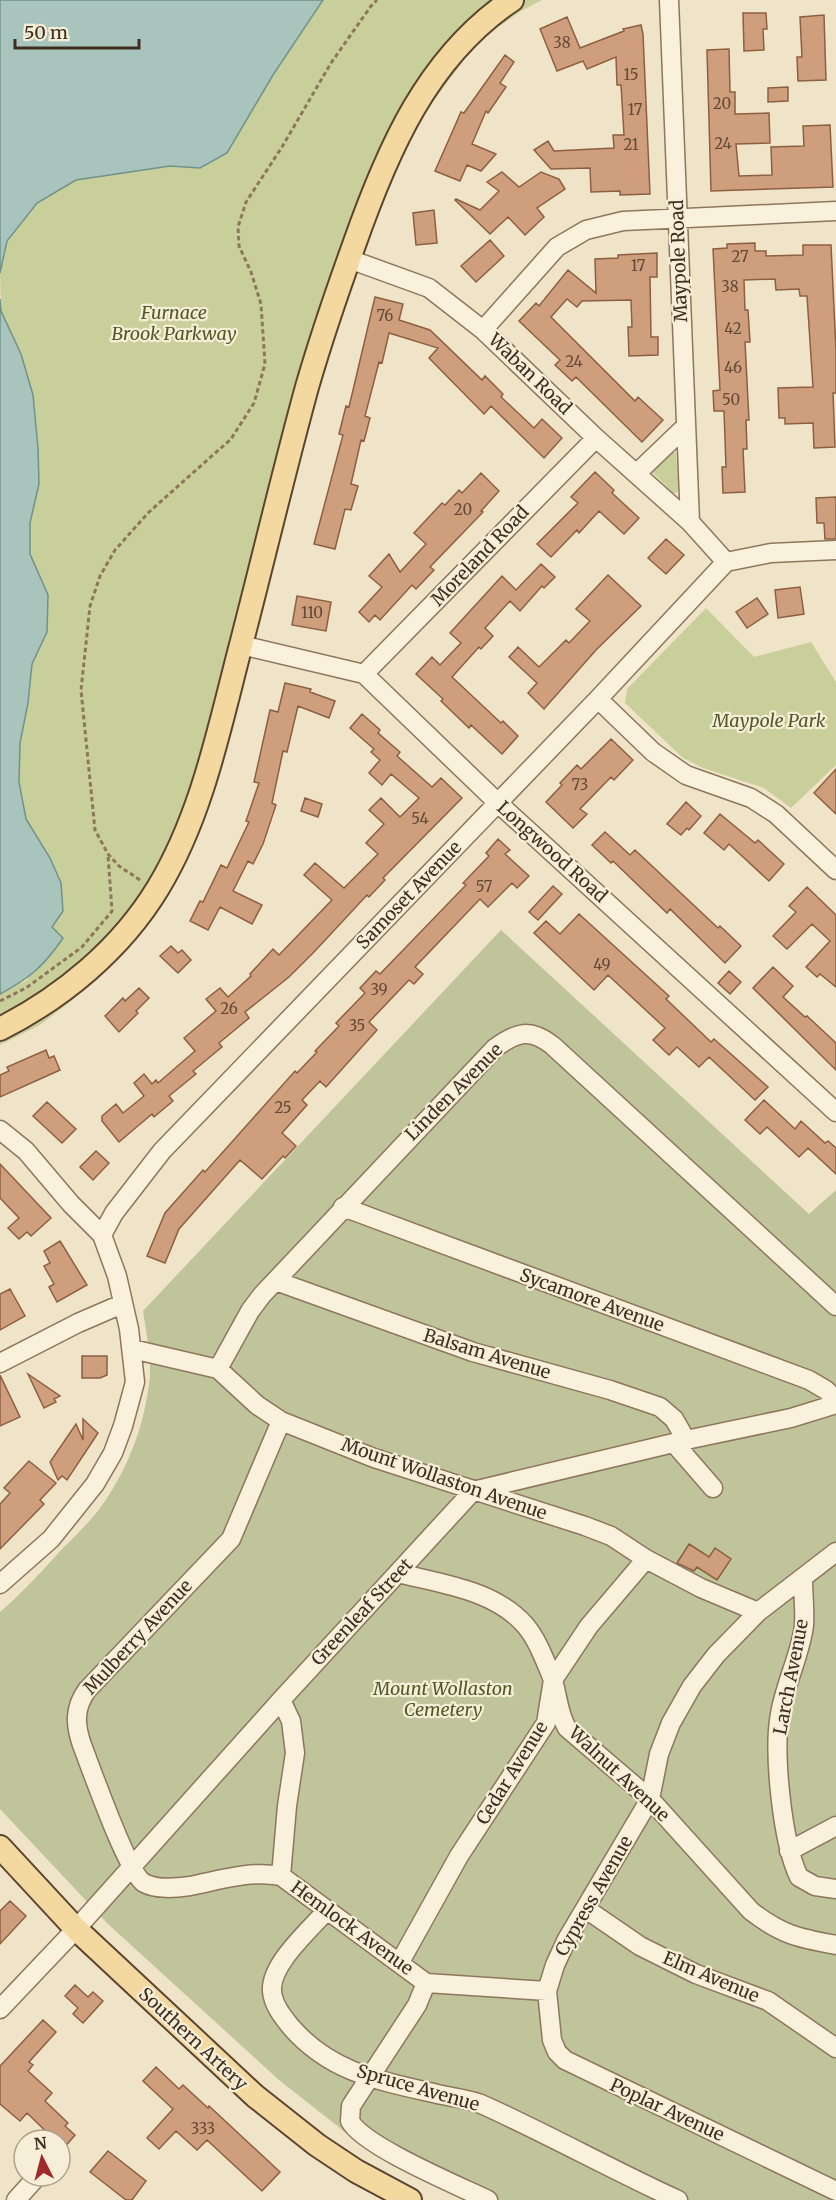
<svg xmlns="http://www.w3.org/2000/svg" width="836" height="2200" font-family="Merriweather,serif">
	<rect width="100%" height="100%" fill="#f0e4c8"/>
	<path fill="#c9cf9b" d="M323,0H542L521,11L483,38L469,53L420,119L388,190L342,304L325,356L249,643L133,940L92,984L66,1005L40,1025L0,1045V994L27,980L52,927L50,858L26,819L19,782L20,743L28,703L32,664L47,632L48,595L30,554V523L39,484L21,354L1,311L0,273L7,241L37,203L76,180L170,166L200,168L227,153L273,75Z
		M669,450L676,453L679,490L676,493H673L652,472Z
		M706,608L754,657L811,642L836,682V765L791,808L764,788L703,768L683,758L625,703L627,689Z"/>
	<path fill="#bfc49a" d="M501,930L809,1214L836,1190V2200H472L420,2175L345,2132L279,2080L108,1924L0,1809V1612C23,1592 43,1570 64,1547C80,1531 97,1515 109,1495C132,1459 146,1418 150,1375C151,1354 146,1332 143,1311Z"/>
	<path fill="#a9c4bc" stroke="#6f938a" stroke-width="1.5" d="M0,0H323L273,75L227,153L200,168L170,166L76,180L37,203L7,241L0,273Z
		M0,299L1,311L21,354L33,395L38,448L39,484L30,523V554L48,595L47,632L32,664L28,703L20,743L19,782L26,819L50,858L61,883L63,911L52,927L63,938C44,966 30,978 0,994Z"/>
	<path fill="#cf9f7d" stroke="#8d5f41" stroke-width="1.5" d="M743,13H766L767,29H763L764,50L744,51Z
		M824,15L826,80L798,81L797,57H802L800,17Z
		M567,17L580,48L624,31L623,29L641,25L643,34L650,194L620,195V191L591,192L590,168L551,169L534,150L548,141L554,151L614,148L613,135H624L621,85H617L616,57L587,69L583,61L557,71L540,29Z
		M729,49L730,92H735V114L769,113L770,143L736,144L739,176L772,175L771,147L804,146L803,126L830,125L833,187L711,191L707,50Z
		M505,55L514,62L500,83L506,87L488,113L486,111L472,144L496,154L481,171L467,165L460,181L435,171L461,112L464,113Z
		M788,87V101L768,102V88Z
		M502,172L519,187L541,172L559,179L565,189L537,208L544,217L525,235L508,217L490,234L455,200L456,199L480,210L499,191L487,182Z
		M434,210L437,243L416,245L413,213Z
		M490,240L504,256L476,282L461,266Z
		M755,243V251H766V256L803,255V245H831L836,350V393H833L835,447L814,448L813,423L785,424V418H779L778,388L813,387L807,296H800L799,289L776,290L775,279L744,280L745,310H748L750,342H745L749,420H746L747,449H743L745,492L723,493L722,467H726L724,411H714L713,391L720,390L713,249L727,248V244Z
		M657,253V277H650L651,337H658V355L629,356L628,327H632L631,300L582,301L577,307L567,299L551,317L635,401L638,397L663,420L642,442L576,377L572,381L555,365L560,360L519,321L536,303L539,306L568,270L596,293L595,259L618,258V255Z
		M375,297L403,304L399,320L430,330L482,380L485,376L503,394L501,397L534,428L542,419L562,438L544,458L491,406L484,414L429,358L438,348L389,333L382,363L379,362L365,416L370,418L364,441L361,440L351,484L358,486L351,510L345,509L335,549L314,544L343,435L339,434L346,406L349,407Z
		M595,472L614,490L612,493L639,518L624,534L599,511L579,533L577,530L551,557L537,544L578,503L571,497Z
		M481,473L499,491L481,511L483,512L430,567L434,570L416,589L412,585L380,620L375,615L369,622L359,612L382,587L369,576L389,554L400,572L426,544L414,533L442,503L445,505L459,490L462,493Z
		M836,497V539H825L824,523H817L816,498Z
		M666,539L684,555L666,574L648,558Z
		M541,564L555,577L544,588L542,586L520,611L510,601L485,628L493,636L481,649L479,647L452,677L501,723L503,721L518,736L502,754L471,725L469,728L441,701L443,699L416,674L432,657L440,665L461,643L450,633L502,576L516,590Z
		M608,575L641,606L596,650L544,709L528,693L537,683L509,657L518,647L539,667L566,640L569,643L590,621L576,609Z
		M800,587L804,614L778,618L775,590Z
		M297,596L331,602L326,631L292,625Z
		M757,598L768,614L747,628L736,612Z
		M285,683L311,689L310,692L335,701L329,718L298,706L287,752L283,751L272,803L276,805L263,844L253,864L248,861L233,891L262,905L252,924L220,907L208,930L190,921L200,901L203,902L221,865L227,868L249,822L246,821L259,783L254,782L270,710L278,712Z
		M362,714L380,730L378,733L400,752L397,756L432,787L441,778L462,798L383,878L385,880L369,897L367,895L315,951L289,977L245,1012L249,1018L219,1043L222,1047L193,1071L196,1074L169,1096L173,1101L154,1117L152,1114L119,1142L102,1121V1116L116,1104L123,1113L144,1096L134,1083L144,1074L152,1084L156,1080L158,1083L195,1051L184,1038L216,1011L206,999L220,988L228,997L251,976L250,974L273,949L279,955L332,900L304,875L315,863L344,888L378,854L366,843L384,824L369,810L381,798L400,817L419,798L391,774L382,785L369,773L380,760L371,752L374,749L350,728Z
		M611,739L633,760L614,780L611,777L580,809L587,814L573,828L546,802L562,785L560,783L577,765L581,769Z
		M836,769V814L814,793Z
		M305,798L322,804L318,817L301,811Z
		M686,802L701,816L689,830L687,828L681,835L667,824Z
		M720,814L755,843L758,840L784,864L769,881L729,844L724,850L704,833Z
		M605,832L630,855L635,850L718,928L720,926L741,946L725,963L670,909L667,913L613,861L611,863L592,845Z
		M498,839L510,850L505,854L529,876L517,888L512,883L488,907L480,899L415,967L423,974L414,984L409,980L369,1022L377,1030L326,1087L320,1081L302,1100L307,1105L282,1133L296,1146L285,1158L283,1156L262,1179L240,1160L179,1229L165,1263L147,1256L165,1213L203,1170L205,1172L231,1143L295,1071L297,1073L317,1052L315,1051L339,1026L336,1023L365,993L360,988L376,971L380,974L466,885L463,883L489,856L486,853Z
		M553,886L562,894L538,920L529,912Z
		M807,887L836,915V987L820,974L817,977L806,967L830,941L812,924L787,949L773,936L796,912L789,906Z
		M579,914L669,996L666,999L711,1042L714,1039L768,1087L755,1100L709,1057L699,1067L677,1047L669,1055L653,1040L665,1028L608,975L594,990L534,933L546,921L560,934Z
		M171,946L178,953L182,950L191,960L178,973L160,956Z
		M773,967L793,986L783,997L805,1017L807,1016L836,1043V1070L753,988Z
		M729,971L741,982L730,994L718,983Z
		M139,988L149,998L136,1011L138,1013L119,1032L105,1016L123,998L125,1001Z
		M46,1050L49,1058L54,1056L60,1070L0,1097V1075L9,1071L7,1067Z
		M764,1100L795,1129L801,1121L825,1143L828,1141L836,1148V1174L808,1148L799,1157L767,1127L760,1134L745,1120Z
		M47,1102L76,1129L62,1143L33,1116Z
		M96,1151L109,1163L93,1180L80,1167Z
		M0,1164L51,1218L31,1236L27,1232L19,1239L8,1228L19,1218L0,1198Z
		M60,1241L87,1285L57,1302L49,1287L54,1284L44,1266L50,1263L44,1251Z
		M10,1289L25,1316L0,1330V1294Z
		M82,1356H107V1375L100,1378H82Z
		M28,1374L60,1396L54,1399L56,1402L44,1408Z
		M0,1375L20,1417L0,1426Z
		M83,1419L98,1433L67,1480L62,1476L58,1480L50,1462L76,1424L83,1440Z
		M29,1461L56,1483L40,1500L44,1504L0,1549V1504L10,1493L4,1488Z
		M689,1544L709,1557L715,1548L731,1559L717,1580L697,1567L694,1571L677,1563Z
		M10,1901L26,1916L0,1944V1911Z
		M75,1985L88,1997L93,1992L103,2001L83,2023L73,2014L78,2008L65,1996Z
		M43,2020L56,2032L29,2062L33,2065L28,2071L52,2093L45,2101L68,2123L65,2126L75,2135L64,2148L60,2144V2140H55L27,2113L20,2121L0,2104V2066Z
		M156,2067L179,2089L183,2085L208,2108L209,2106L280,2172L262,2191L207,2140L197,2150L176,2131L159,2149L147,2138L173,2109L143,2081Z
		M108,2151L146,2181L132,2200H126L90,2172Z"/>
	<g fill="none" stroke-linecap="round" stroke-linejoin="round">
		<defs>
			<path id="minor" d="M669,0L690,522
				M349,259L429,288L483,330L596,438L690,522L726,562L771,553L836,550
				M483,330L557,247L586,230L623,221L836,211
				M637,473L686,426
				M241,645L364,674L498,803L836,1112
				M364,674L596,438
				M598,699L653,752L686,775L751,798L776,814L836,870
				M0,1130L26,1151L71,1204L102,1235L117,1276L129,1329L135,1382L123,1426L113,1453L95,1484L51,1539L0,1584
				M343,1207L809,1380L826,1390L836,1400
				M102,1235L114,1213L162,1151L598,699L726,562
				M276,1281L473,1352L610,1390L660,1407L674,1419L686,1440
				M132,1349L218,1369L257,1405L281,1421L374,1458L585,1526L611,1536L646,1559L701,1588L758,1612
				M0,1363L78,1323L122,1304
				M218,1369L250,1311L262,1295L495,1048C517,1032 530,1028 552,1045L836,1306
				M281,1421L231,1539L87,1690C74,1708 75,1725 82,1745C91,1768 128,1874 144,1883C157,1890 176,1888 190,1886C221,1880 249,1870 281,1876L426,1983L547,1991
				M674,1443L713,1488
				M836,1552L758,1612L716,1655L692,1686L671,1723L659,1754L650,1799L567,1939L555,1965L547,1991L552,2040L557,2052L565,2060L836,2191
				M398,1573C442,1584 494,1590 525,1625C537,1639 544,1658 551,1675C558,1692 557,1711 567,1728L650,1799L751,1911C782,1935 798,1938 836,1945
				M803,1579C803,1594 805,1610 804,1625C801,1653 785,1684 780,1714C773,1752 782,1842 799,1877L815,1886L836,1889
				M281,1700L291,1721L295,1753L287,1806L281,1876
				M789,1851L836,1826
				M586,1909L640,1946L696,1974L768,2001L836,2048
				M327,1910C310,1930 270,1964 272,1991C273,2005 283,2017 291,2027C331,2073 381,2081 437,2094C451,2097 468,2099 481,2104C548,2134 612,2170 678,2200
				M400,1962L459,1856L546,1723L553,1680L589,1626L646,1559
				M426,1983L417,2005L351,2106L350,2121C363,2146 459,2186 488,2200
				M0,2009L76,1929L281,1700L473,1491L686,1440L791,1418L836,1404
				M16,2200L34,2180"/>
			<path id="major" d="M0,1029C63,997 121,949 158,888C203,814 220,724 242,641C264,556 284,471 307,387C321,339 337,292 354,245C387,151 427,57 512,0
				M0,1847L76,1929L255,2096L317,2145L356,2171L410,2200"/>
		</defs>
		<use href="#minor" stroke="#8d765c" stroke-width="21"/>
		<use href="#major" stroke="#5b4430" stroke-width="26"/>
		<path stroke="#8d765c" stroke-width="3" stroke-dasharray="4.5 3" stroke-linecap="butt" d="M140,880L119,866L108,854L95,830L81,690L90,606L100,576L115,550L149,512L231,439L254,403L265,364L261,304L251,272L239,246L238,227L246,202L282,147L331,63L371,6L377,0
			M0,1001L26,988L82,947L112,911L108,855"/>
		<use href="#minor" stroke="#faf1dc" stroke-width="18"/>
		<use href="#major" stroke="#f3d9a0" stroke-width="22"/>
	</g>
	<g text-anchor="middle" stroke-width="4.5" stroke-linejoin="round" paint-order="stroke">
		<g font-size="15" fill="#624a37">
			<text x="562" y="48">38</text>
			<text x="631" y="80">15</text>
			<text x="722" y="109">20</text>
			<text x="635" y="115">17</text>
			<text x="723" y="149">24</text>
			<text x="631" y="150">21</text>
			<text x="740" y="262">27</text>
			<text x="638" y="271">17</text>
			<text x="730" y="292">38</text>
			<text x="385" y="321">76</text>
			<text x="733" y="334">42</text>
			<text x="574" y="367">24</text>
			<text x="733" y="373">46</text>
			<text x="731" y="405">50</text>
			<text x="463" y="515">20</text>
			<text x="312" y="618">110</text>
			<text x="580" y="790">73</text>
			<text x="420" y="824">54</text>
			<text x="484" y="892">57</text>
			<text x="602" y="970">49</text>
			<text x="379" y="995">39</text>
			<text x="229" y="1014">26</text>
			<text x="357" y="1031">35</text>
			<text x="283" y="1113">25</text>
			<text x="203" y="2134">333</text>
		</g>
		<g font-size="18" fill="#3d2e20" stroke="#f7eed8">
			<text transform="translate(679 261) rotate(-92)" y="6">Maypole Road</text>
			<text transform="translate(530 374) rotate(44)" y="6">Waban Road</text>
			<text transform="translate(480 556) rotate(-46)" y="6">Moreland Road</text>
			<text transform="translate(552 852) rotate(42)" y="6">Longwood Road</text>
			<text transform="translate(409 895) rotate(-46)" y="6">Samoset Avenue</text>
			<text transform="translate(454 1092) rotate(-45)" y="6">Linden Avenue</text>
			<text transform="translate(592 1300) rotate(20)" y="6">Sycamore Avenue</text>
			<text transform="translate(487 1354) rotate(17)" y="6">Balsam Avenue</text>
			<text transform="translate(444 1479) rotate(19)" y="6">Mount Wollaston Avenue</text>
			<text transform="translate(362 1612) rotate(-47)" y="6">Greenleaf Street</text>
			<text transform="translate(138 1637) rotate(-47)" y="6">Mulberry Avenue</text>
			<text transform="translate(791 1677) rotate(-79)" y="6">Larch Avenue</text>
			<text transform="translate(512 1773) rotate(-58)" y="6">Cedar Avenue</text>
			<text transform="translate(619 1774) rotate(43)" y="6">Walnut Avenue</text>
			<text transform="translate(594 1896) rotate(-60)" y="6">Cypress Avenue</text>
			<text transform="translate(352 1928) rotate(36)" y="6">Hemlock Avenue</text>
			<text transform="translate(711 1977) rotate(23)" y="6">Elm Avenue</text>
			<text transform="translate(193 2039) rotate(43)" y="6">Southern Artery</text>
			<text transform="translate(418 2088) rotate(16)" y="6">Spruce Avenue</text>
			<text transform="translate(667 2110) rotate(25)" y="6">Poplar Avenue</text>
		</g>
		<g font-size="18" font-style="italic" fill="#4d5a26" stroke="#f7eed8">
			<text x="174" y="319">Furnace<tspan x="174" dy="21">Brook Parkway</tspan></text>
			<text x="769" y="727">Maypole Park</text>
			<text x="443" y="1695">Mount Wollaston<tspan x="443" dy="21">Cemetery</tspan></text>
		</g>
	</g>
	<g transform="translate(42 2158) rotate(354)"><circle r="28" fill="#f7eed8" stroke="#ada18e" stroke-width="1.5"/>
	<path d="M0-4.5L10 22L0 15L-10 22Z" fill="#9e2a2b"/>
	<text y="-9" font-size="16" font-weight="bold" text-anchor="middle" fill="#3d2e20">N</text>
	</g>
	<path d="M15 39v9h124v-9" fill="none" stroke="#3d2e20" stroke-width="3"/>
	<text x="24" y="39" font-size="18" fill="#3d2e20" stroke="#f7eed8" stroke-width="4.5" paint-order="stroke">50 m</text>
</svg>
